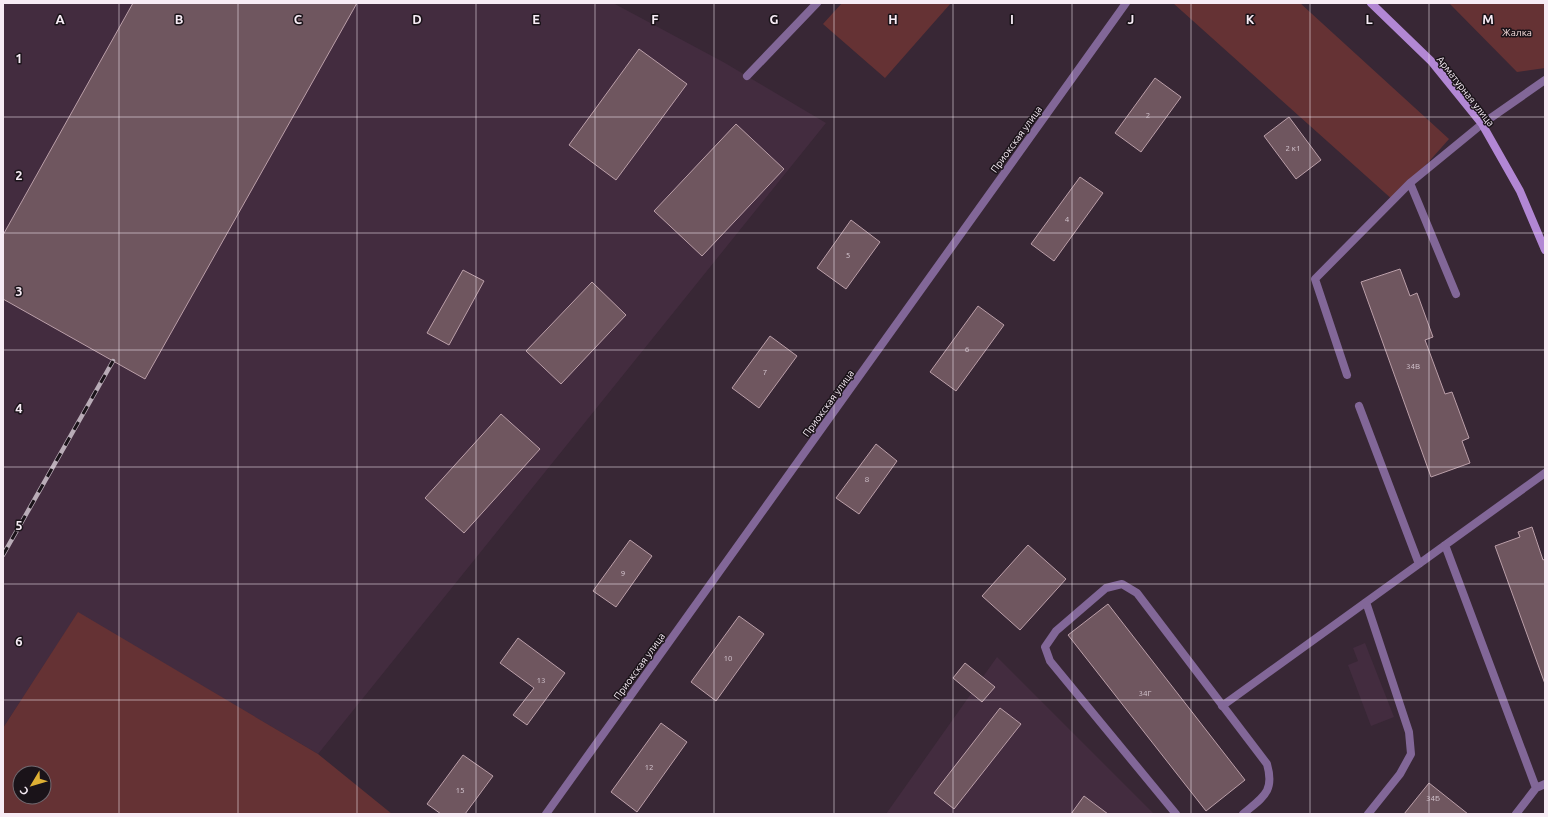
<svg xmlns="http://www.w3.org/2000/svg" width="1548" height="817" font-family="Ubuntu,sans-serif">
	<rect width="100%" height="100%" fill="#382735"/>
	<path fill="#432c3f" d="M3,3H613L725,63L826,123L318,754L78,613L3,728Z
		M1365,643L1394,717L1371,726L1348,665L1358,661L1353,648Z
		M997,657L1154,814H886Z"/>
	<path fill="#653234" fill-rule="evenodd" d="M842,3H951L885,78L823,24Z
		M1173,3H1300L1449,139L1394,201Z
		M1449,3H1545V68L1517,72Z
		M78,612L318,754L392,814H3V728ZM20,773H44V797H20Z"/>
	<path fill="#6f565f" stroke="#bb9fa9" d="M133,3H357L145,379L3,299V235Z
		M639,49L687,84L616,180L569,145Z
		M1155,78L1181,97L1141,152L1115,133Z
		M1289,117L1321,160L1296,179L1264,136Z
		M736,124L784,169L702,256L654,211Z
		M1080,177L1103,193L1054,261L1031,244Z
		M851,220L880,242L846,289L817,268Z
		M1400,269L1410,296L1417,293L1433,337L1425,340L1445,394L1452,392L1469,438L1462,441L1470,463L1431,477L1361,282Z
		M463,270L484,281L449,345L427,333Z
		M592,282L626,315L561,384L526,351Z
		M978,306L1004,325L956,391L930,372Z
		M770,336L797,356L759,408L732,388Z
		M501,414L540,449L464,533L425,498Z
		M876,444L897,461L859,514L836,498Z
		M1532,527L1543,560L1545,559V684L1495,546L1520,537L1518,532Z
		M630,540L652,556L616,607L593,591Z
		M1028,545L1066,579L1020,630L982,596Z
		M1108,604L1245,780L1206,811L1068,635Z
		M739,616L764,634L716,701L691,682Z
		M518,638L565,673L527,725L513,715L534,688L500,663Z
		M965,663L995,687L982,702L953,678Z
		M1000,708L1021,724L954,809L934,793Z
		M661,723L687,742L637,812L611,792Z
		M463,755L493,776L465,814H441L427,804Z
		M1429,783L1468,814H1404Z
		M1084,796L1108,814H1071Z"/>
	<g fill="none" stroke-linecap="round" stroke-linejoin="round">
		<path stroke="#826798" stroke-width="8" d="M747,76L817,3
			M1456,294L1410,183L1482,124
			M1347,375L1315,279L1410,183
			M1359,406L1419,564
			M1445,545L1536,788
			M1366,602L1409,732L1411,754L1400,774L1368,814
			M1222,706L1545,473
			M1176,814L1050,661L1045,647L1056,631L1106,588L1122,584L1137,593L1267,764C1275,792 1263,797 1243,814
			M1516,814L1536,788L1545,784"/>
		<path stroke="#826798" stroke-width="8" d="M1482,124L1545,80
			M546,814L1126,3"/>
		<path stroke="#b287d4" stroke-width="8" d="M1371,3L1431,61L1482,124L1520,191L1545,250"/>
		<defs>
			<path id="rail" d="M3,555L113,361"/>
		</defs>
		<use href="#rail" stroke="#b9acb7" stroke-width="4.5"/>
		<use href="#rail" stroke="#1a1319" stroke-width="3" stroke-dasharray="9" stroke-linecap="butt"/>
	</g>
	<path fill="none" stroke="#f7ecf5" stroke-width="1" stroke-opacity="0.55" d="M119,3V814M238,3V814M357,3V814M476,3V814M595,3V814M714,3V814M834,3V814M953,3V814M1072,3V814M1191,3V814M1310,3V814M1429,3V814M3,117H1545M3,233H1545M3,350H1545M3,467H1545M3,584H1545M3,700H1545"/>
	<g text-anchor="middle" stroke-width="3" stroke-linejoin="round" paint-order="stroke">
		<g font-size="8" fill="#d5c6d0">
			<text x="1148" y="118">2</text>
			<text x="1293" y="151">2 к1</text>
			<text x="1067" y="222">4</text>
			<text x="848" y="258">5</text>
			<text x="967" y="352">6</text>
			<text x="1413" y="369">34В</text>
			<text x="765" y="375">7</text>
			<text x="867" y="482">8</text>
			<text x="623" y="576">9</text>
			<text x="728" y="661">10</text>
			<text x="541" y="683">13</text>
			<text x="1145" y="696">34Г</text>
			<text x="649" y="770">12</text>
			<text x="460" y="793">15</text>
			<text x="1433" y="801">34Б</text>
		</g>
		<g font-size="10" fill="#f6dcdb" stroke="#1a1319">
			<text x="1517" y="36">Жалка</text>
		</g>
		<g font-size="10" fill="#f7ecf5" stroke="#1a1319">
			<text transform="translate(1466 91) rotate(52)" y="4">Арматурная улица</text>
			<text transform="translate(1016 139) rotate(-54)" y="4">Приокская улица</text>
			<text transform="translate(828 403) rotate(-54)" y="4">Приокская улица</text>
			<text transform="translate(639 666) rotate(-54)" y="4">Приокская улица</text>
		</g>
	</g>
	<g font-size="13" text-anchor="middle" font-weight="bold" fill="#f7ecf5" stroke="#1a1319" stroke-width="3" stroke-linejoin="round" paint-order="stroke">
		<text x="60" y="24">A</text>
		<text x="179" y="24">B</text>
		<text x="298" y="24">C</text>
		<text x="417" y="24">D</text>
		<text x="536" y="24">E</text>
		<text x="655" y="24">F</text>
		<text x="774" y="24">G</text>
		<text x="893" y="24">H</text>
		<text x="1012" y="24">I</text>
		<text x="1131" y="24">J</text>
		<text x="1250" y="24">K</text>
		<text x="1369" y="24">L</text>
		<text x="1488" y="24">M</text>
		<text x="19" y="63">1</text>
		<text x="19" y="180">2</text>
		<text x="19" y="296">3</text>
		<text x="19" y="413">4</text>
		<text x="19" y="530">5</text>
		<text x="19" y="646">6</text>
	</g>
	<rect width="1548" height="817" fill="none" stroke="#f7ecf5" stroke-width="8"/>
	<g transform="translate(32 785) rotate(232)"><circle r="19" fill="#1a1319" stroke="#726a71"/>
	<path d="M0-3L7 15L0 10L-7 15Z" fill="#dfb034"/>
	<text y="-6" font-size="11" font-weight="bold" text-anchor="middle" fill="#f7ecf5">С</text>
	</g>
</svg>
